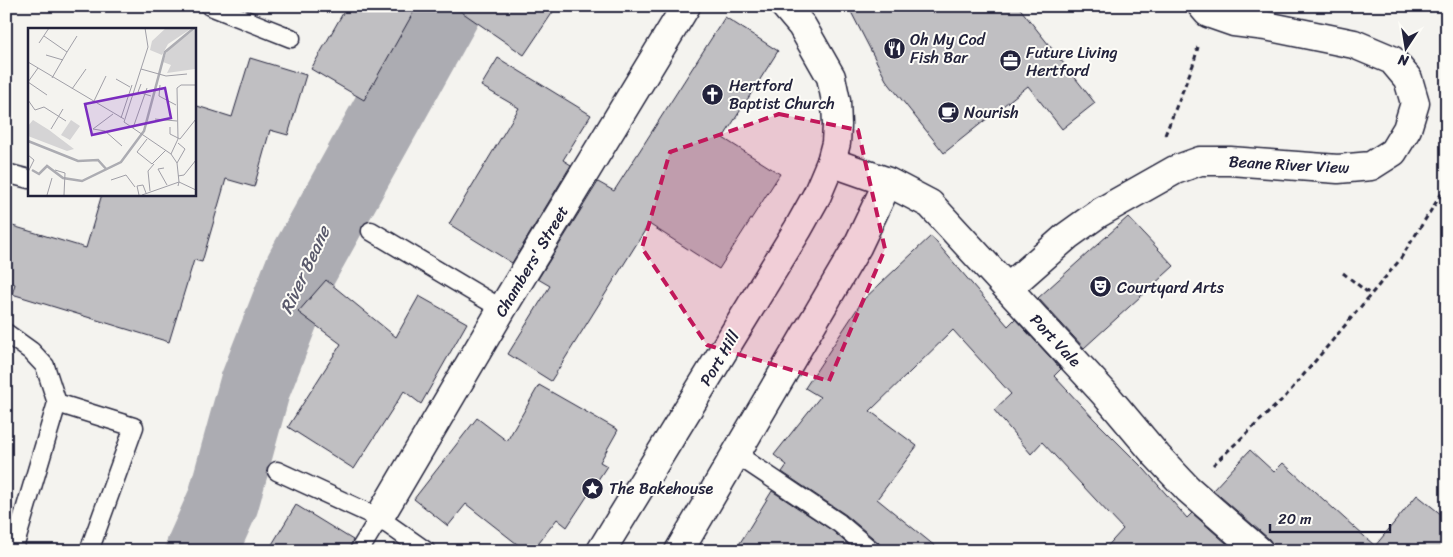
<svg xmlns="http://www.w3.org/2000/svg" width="1453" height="557" font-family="Sriracha,sans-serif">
	<rect width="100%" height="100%" fill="#f4f3ef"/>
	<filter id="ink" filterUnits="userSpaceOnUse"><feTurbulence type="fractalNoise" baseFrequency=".02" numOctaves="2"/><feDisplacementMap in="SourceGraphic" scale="10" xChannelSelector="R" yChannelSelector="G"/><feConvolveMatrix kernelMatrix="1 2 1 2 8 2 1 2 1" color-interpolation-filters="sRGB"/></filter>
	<g filter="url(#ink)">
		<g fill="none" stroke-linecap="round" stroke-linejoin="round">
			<path stroke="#acacb2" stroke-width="72" d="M201,551L223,502L255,386L301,269L447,6"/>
		</g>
		<path fill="#c0bfc2" stroke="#22223b" d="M347,6H417L364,100L311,69Z
			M453,6H557L524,55Z
			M848,6H1018L1095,103L1062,129L1028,86L944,153L886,80Z
			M725,17L778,51L723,138L780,174L719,269L649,224L551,381L508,354L550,286L538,279L598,182L614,191Z
			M250,58L306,75L288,135L270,130L254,187L226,179L202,262L194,260L169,342L12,294L15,284L6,281V224L86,248L102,194H194V105L232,117Z
			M498,58L591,115L563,160L571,165L512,263L449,224L519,108L481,86Z
			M1128,217L1174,266L1084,348L1038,298Z
			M931,236L1008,326L1015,319L1061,369L1054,376L1094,419L1145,470L1187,518L1192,513L1235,551H1103L1123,529L1042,442L1031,454L994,410L1011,394L953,330L870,411L917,446L877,499L941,551H882L879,543L846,515L782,472L787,465L774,455L820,397L805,388L863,300Z
			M326,280L396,337L419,296L467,323L421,404L404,391L354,469L288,427L341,344L298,312Z
			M539,385L618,430L600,462L607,466L567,527L557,519L532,551H526L466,504L448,526L414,499L477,418L507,441Z
			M1250,450L1274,472L1283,463L1375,546L1417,495L1447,519V551H1274V546L1269,539L1213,490Z
			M772,491L833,531L855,551H735Z
			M296,505L353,540L348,551H268Z"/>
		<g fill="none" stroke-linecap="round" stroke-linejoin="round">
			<defs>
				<path id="lane" d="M210,6L291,38
					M6,173L29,179
					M371,231L502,309
					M6,333L31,351L45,366L57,403L134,427L89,551
					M736,454L839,523L872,551
					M277,471L379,518L426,551
					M13,551L57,403
					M359,551L379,518"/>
				<path id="street" d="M831,162L888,182L930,204L1104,393L1157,456L1188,489L1259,551
					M1008,288L1067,236L1099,213L1175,170L1200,161H1230L1338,169L1371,166L1393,152L1407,129L1415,103L1408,79L1392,60L1354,44L1266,26L1234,22L1208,13L1202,6
					M379,518L502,309L686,6
					M679,551L857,247L888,182"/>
				<path id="secondary" d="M601,551L798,229L817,195L831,162L836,143L837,125L836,101L831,77L802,26L785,6"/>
			</defs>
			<use href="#lane" stroke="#22223b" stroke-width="21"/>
			<use href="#street" stroke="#22223b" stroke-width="31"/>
			<use href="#secondary" stroke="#22223b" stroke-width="31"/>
			<path stroke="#22223b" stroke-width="3" stroke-dasharray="5 4" stroke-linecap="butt" d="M1165,135L1193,65L1198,47
				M1343,273L1371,295
				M1213,465L1285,397L1399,261L1447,185"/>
			<use href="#lane" stroke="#fdfcf7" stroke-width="18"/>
			<use href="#street" stroke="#fdfcf7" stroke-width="28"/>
			<use href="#secondary" stroke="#fdfcf7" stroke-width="28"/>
		</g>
	</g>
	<path fill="#c2185b" fill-opacity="0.2" stroke="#c2185b" stroke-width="4" stroke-dasharray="10 6" stroke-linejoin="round" d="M779,114L858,130L885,249L829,381L707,345L642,248L670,152Z"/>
	<defs>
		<symbol id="restaurant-disc" viewBox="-11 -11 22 22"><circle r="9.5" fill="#22223b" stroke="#fdfcf7"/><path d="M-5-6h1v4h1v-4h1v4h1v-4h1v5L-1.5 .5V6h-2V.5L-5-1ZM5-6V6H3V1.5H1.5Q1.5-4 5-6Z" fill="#fff"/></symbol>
		<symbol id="office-disc" viewBox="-11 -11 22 22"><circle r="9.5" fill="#22223b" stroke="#fdfcf7"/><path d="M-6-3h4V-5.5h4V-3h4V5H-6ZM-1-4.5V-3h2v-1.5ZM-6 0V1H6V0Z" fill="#fff"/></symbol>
		<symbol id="church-disc" viewBox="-11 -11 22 22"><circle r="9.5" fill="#22223b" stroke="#fdfcf7"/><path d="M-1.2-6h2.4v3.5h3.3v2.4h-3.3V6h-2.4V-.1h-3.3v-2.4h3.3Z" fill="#fff"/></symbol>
		<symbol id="cafe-disc" viewBox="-11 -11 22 22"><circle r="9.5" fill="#22223b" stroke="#fdfcf7"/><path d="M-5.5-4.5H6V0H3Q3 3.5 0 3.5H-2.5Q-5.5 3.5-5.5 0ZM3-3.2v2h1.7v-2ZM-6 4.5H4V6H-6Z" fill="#fff"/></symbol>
		<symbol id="theatre-disc" viewBox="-11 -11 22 22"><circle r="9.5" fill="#22223b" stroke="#fdfcf7"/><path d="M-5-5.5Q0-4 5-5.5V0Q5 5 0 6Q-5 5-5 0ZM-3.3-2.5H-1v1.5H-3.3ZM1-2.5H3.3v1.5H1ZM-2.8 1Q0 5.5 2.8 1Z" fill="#fff"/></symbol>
		<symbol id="sight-disc" viewBox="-11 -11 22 22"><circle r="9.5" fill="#22223b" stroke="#fdfcf7"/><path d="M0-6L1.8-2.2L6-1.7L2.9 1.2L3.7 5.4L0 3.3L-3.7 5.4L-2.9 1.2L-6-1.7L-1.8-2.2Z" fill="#fff"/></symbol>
	</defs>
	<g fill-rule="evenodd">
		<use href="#restaurant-disc" x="882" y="36" width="25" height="25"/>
		<use href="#office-disc" x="998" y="48" width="25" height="25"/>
		<use href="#church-disc" x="700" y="82" width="25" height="25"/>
		<use href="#cafe-disc" x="936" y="100" width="25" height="25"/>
		<use href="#theatre-disc" x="1088" y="274" width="25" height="25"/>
		<use href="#sight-disc" x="580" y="476" width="25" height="25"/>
	</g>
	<g text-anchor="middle" stroke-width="4" stroke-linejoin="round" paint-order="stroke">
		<g font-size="16" fill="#22223b" stroke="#fdfcf7" text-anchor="start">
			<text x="910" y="45">Oh My Cod<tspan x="910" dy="18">Fish Bar</tspan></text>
			<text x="1026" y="58">Future Living<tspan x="1026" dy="18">Hertford</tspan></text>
			<text x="729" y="91">Hertford<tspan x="729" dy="18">Baptist Church</tspan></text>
			<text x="964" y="118">Nourish</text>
			<text x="1117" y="293">Courtyard Arts</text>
			<text x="609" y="494">The Bakehouse</text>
		</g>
		<g font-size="16" fill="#22223b" stroke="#fdfcf7">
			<text transform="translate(1289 164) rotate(3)" y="6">Beane River View</text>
			<text transform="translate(531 261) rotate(-59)" y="6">Chambers' Street</text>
			<text transform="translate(1056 340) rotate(47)" y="6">Port Vale</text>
			<text transform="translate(719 358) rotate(-59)" y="6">Port Hill</text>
		</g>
		<g font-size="18" font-style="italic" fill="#59596b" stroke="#fdfcf7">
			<text transform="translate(305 270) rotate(-65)" y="6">River Beane</text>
		</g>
	</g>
	<g transform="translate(28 28)">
		<rect width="168" height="168" fill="#f4f3ef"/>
		<path d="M138,0H164L140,16L134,27L122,22L124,13ZM167,1V41L139,45L143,37L135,34L139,23ZM5,92L21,102L46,121L39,123L0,108V98ZM43,92L52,98L42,112L33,107Z" fill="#d5d4d5"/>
		<path fill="none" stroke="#acacb2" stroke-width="2.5" d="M0,113L50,133L70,132L79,142M4,142L11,146L19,138L35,150L54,153L93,134L116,103L137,24L166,0"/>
		<path fill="none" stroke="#a09fa7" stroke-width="1" d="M117,0L120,19L96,94L143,126L149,135L151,154L168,162M16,8L39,24L24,50M11,15L21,0M39,24L49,8M18,27L35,32M0,34L96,91M10,40L0,54L19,67M113,41L138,48L159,46M88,51L102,59M113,56L110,64L123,68M132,57L131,68L148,77M44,61L58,41M0,72L7,82L16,79L38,93M66,73L78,48M85,86L65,101L77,103L94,118M93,90L104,57M127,91L149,93M142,99V106L152,111L168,91M105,100L119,60M23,101L35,81M119,111L109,124L124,136L138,122M143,126L150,111L149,60L153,57H168M0,127L6,132L0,144M149,135L157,121L150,115M136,140L130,141L139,157M27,142L37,145L36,167M150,148L156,147L168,132M83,152L98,147L107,159M122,163L120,143L126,136M19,167L24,150M111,167L109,158L115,157L118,165M114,167L151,154L150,158"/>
		<path fill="#7b2cbf" fill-opacity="0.15" stroke="#7b2cbf" stroke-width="2.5" d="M137,60L143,90L64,107L57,76Z"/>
		<rect width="168" height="168" fill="none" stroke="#22223b" stroke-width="2.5"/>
	</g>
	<rect width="1453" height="557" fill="none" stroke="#fdfcf7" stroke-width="25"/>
	<rect x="12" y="12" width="1428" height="532" fill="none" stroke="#22223b" stroke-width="2" filter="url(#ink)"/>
	<g transform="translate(1406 48) rotate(192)" stroke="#fdfcf7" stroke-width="4" paint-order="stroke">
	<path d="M0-4L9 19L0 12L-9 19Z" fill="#22223b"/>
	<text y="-8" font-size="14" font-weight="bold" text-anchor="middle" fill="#22223b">N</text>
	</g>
	<path d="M1270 524v8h120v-8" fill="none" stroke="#22223b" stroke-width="2.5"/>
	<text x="1278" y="524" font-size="15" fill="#22223b" stroke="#fdfcf7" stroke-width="4" paint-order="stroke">20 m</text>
</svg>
